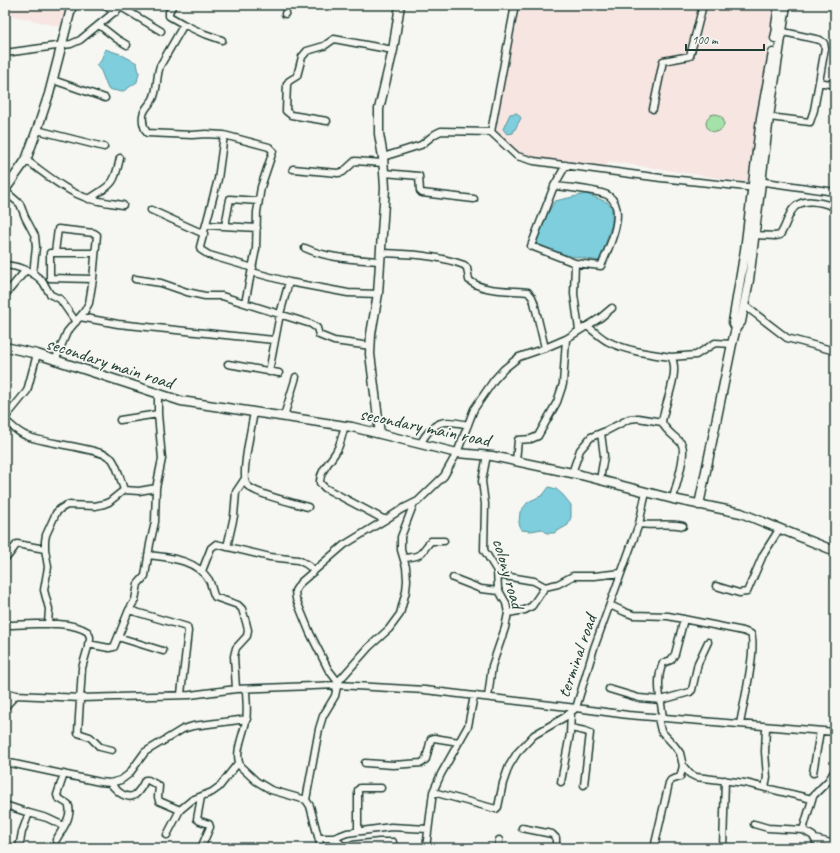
<svg xmlns="http://www.w3.org/2000/svg" width="840" height="853" font-family="Caveat,sans-serif">
	<rect width="100%" height="100%" fill="#f6f6f2"/>
	<filter id="ink" filterUnits="userSpaceOnUse"><feTurbulence type="fractalNoise" baseFrequency=".025" numOctaves="2"/><feDisplacementMap in="SourceGraphic" scale="8" xChannelSelector="R" yChannelSelector="G"/><feConvolveMatrix kernelMatrix="1 2 1 2 8 2 1 2 1" color-interpolation-filters="sRGB"/></filter>
	<g filter="url(#ink)">
		<path fill="#f7e5e1" d="M8,5H67L61,27L6,14Z
			M518,5H774L750,183L608,161L607,167L528,156L518,154L494,129Z"/>
		<path fill="#a4e2a9" stroke="#62906e" d="M706 123a9 9 0 1 1 18 0a9 9 0 1 1-18 0Z"/>
		<path fill="#7fcedd" stroke="#599499" d="M105,49L120,54L137,63L139,73L137,82L122,92L108,89L101,71L96,65L101,61Z
			M517,113L521,118L513,133L507,134L503,129L510,114Z
			M586,194L607,202L612,208V223L600,261L554,253L536,244L546,216L555,201Z
			M549,487L556,489L563,495L571,505V517L568,525L554,533H547L542,529L531,531L521,530L519,523L520,512L528,502L543,495Z"/>
		<g fill="none" stroke-linecap="round" stroke-linejoin="round">
			<defs>
				<path id="street" d="M104,5L116,12
					M173,5L169,12V16L183,24V26L160,66C156,77 158,89 153,99C150,104 144,109 143,115C142,122 144,128 147,133L192,135L206,134L224,135L269,147L273,151L261,187L257,212L256,249L245,303
					M515,5L491,132L517,156L534,161L661,178L756,188
					M121,7L161,31
					M285,14L288,5
					M183,24L202,33L222,40
					M99,25L117,39L127,45
					M5,53L71,44L80,40L123,5
					M53,80L105,98
					M819,82L835,85
					M653,109L663,61L690,56L703,5
					M769,117L810,122L814,110L825,48L824,43L820,40L779,31
					M327,121L291,115L286,111L287,84L289,81L297,76L302,57L307,51L324,46L334,39L393,50
					M37,130L104,147
					M224,135L218,179L200,247L201,250L209,255L253,268
					M383,157L421,145L435,134L441,131L491,132
					M26,160C46,174 66,192 90,199C101,202 112,203 123,205
					M293,169L338,173L343,172L355,161L383,163
					M384,173L419,176L420,191L422,193L474,199
					M758,181L835,192
					M554,186L566,165
					M5,191L20,204L25,217L35,236L36,247L33,274
					M89,199C112,184 114,186 120,158
					M151,210L204,234
					M206,225L257,228
					M225,226L230,199L258,201
					M755,235L775,236L780,235C785,228 787,219 791,212C800,196 821,202 835,207
					M305,248C329,259 355,259 380,261
					M55,252L58,229L94,233L97,235L93,279L89,303L84,312L67,332L55,361
					M381,253C410,254 437,255 464,265L467,268L469,280C481,292 512,290 528,292L532,297L534,302L545,348
					M575,263L601,266C608,250 628,210 609,196C602,191 565,187 554,186L531,246L575,263L574,294L579,330
					M5,265C18,266 33,271 42,281C46,285 47,291 51,295L60,299L76,322
					M252,272L289,282L348,293L378,294
					M93,279L50,278V253H95
					M135,279L161,283L187,292L205,296H222L311,324L317,328L319,335L334,341L371,346
					M5,295L26,270
					M744,305L787,338L835,351
					M80,317L118,324L274,340
					M587,326C594,331 600,337 607,341C626,351 650,354 671,357C681,371 664,405 662,422C665,431 675,436 681,443C688,452 675,488 673,499
					M671,357L696,355L715,343L732,344
					M228,364L279,373
					M269,372L280,314L289,282
					M254,412C252,425 240,477 247,485C254,494 295,503 308,507
					M284,416L296,377
					M5,418L27,391L37,354
					M5,420C12,426 18,433 27,436C45,444 102,448 112,459C118,467 121,481 124,490
					M120,420L158,414
					M345,426C342,434 341,443 337,450C332,460 319,471 320,483L325,488L385,520
					M420,444C434,420 443,419 468,425
					M487,455L482,481L485,504L484,550L497,571L498,589L506,603L508,613L505,628L492,666L488,697
					M516,461L518,440L531,439L538,436L557,402L563,384L566,339
					M572,473L580,450L591,437L606,431L629,419L638,418L662,422
					M600,480L604,456L601,433
					M639,524C653,526 668,523 683,526
					M227,547L234,516L236,492L244,480
					M148,555C171,558 195,559 209,580C212,586 212,592 215,597L238,605L242,609L246,622L248,630L247,636L236,648L234,656L236,689
					M5,558L8,556L17,544L45,549
					M404,558C424,556 419,554 431,541H444
					M202,571L211,548L216,544L270,557L298,560L306,564L314,570
					M498,575L534,581L545,587
					M453,578L481,589L499,591
					M716,586L739,593L747,592L763,555L780,528
					M610,605L625,612L633,615L668,616L743,631L751,634C757,648 743,706 740,724
					M129,610L187,627L188,631L181,694
					M508,613L525,610L532,606L545,587L558,584L573,576H594L621,573
					M48,624L49,609L44,590L48,567L45,549V541L46,535L56,513L60,509L67,505L95,506L104,504L109,502L124,490L139,491L156,488
					M5,625C28,625 69,619 88,632L90,637V640L82,668L78,733L90,737L100,747L112,750
					M118,637L163,651
					M88,644L109,648L114,647L129,610L135,600L138,584L145,576L150,544L155,522L156,488L162,459L158,414V394
					M338,682L328,669L310,633L296,599L295,591L300,583L344,545L385,520L402,509L418,501L444,476L457,453L474,409L494,380L504,369L519,357L545,348L566,339L600,318L612,308
					M246,689C246,699 248,711 246,721C244,733 233,755 241,767L256,781L271,790L306,800L310,806L321,848
					M609,689L639,698L661,700L690,692L692,690L698,663L708,642
					M5,692L16,695L81,698L190,695L236,689L338,685L425,690L576,708L628,715L835,732
					M5,707L16,695
					M663,718C661,700 655,681 663,663L671,660L675,654L684,619
					M571,728L585,731L590,733L584,785
					M5,762L100,782L110,783L121,780L129,774L145,752L183,729L193,726L247,719
					M365,763L393,765L422,763L426,759L431,739L434,738L459,742
					M683,766L690,774L696,777L745,783L812,799
					M813,773L820,731
					M561,782L570,734L571,712
					M110,783C116,790 127,802 136,794C140,790 143,785 145,780H148L159,786L158,797L159,801L180,810
					M765,788L767,777L765,752L766,727
					M433,792L496,809L498,807L503,783L509,766L517,753L534,735L565,717L576,708L594,648L639,524L646,492
					M201,797L197,819L200,821L209,824L210,827L201,848
					M306,800L319,729L323,716L335,696L338,682L369,647L389,629L400,614L406,591L407,580L406,567L401,550V537L414,503
					M5,805L29,813L22,832L19,848
					M29,813L47,818L64,826
					M754,824L768,828L803,830
					M522,828L552,834L556,838V848
					M358,831V790L360,788H381
					M167,835L180,810L192,800L212,792L219,787L238,763
					M319,838H334L347,833L391,827L428,829
					M334,838L343,846L379,842H393
					M815,839L835,844
					M56,840C61,831 74,815 68,804L58,798L57,795L64,774
					M426,848L433,792L441,774L468,726L474,696
					M498,848L499,840
					M654,848L669,783L671,780L680,777L683,766L680,753L674,745L661,731L658,718
					M723,848L725,780
					M819,848L813,836L803,830L813,796L829,780L835,770"/>
				<path id="secondary" d="M775,38L777,29L776,25L779,5
					M5,190L26,160L37,130L49,94L72,5
					M736,328L733,322L745,250L761,118L773,53
					M5,347L37,354L181,401L352,427L457,453L492,456L581,475L673,499L741,513L835,551
					M380,434L370,354L371,334L378,294L385,188L383,157L379,134V109L393,50L400,5
					M699,505L732,344L736,328L741,322L749,280L769,117L786,5"/>
			</defs>
			<use href="#street" stroke="#1f3d34" stroke-width="9"/>
			<use href="#secondary" stroke="#1f3d34" stroke-width="11"/>
			<use href="#street" stroke="#f6f6f2" stroke-width="6"/>
			<use href="#secondary" stroke="#f6f6f2" stroke-width="8"/>
		</g>
	</g>
	<g text-anchor="middle" stroke-width="3.5" stroke-linejoin="round" paint-order="stroke">
		<g font-size="19" fill="#1f3d34" stroke="#f6f6f2">
			<text transform="translate(110 362) rotate(18)" y="7">secondary main road</text>
			<text transform="translate(425 426) rotate(12)" y="7">secondary main road</text>
			<text transform="translate(509 573) rotate(74)" y="7">colony road</text>
			<text transform="translate(576 656) rotate(-71)" y="7">terminal road</text>
		</g>
	</g>
	<rect width="840" height="853" fill="none" stroke="#f6f6f2" stroke-width="20"/>
	<rect x="10" y="10" width="820" height="833" fill="none" stroke="#1f3d34" stroke-width="1.5" filter="url(#ink)"/>
	<path d="M686 44v6h78v-6" fill="none" stroke="#1f3d34" stroke-width="2"/>
	<text x="692" y="44" font-size="12" fill="#1f3d34" stroke="#f6f6f2" stroke-width="3" paint-order="stroke">100 m</text>
</svg>
